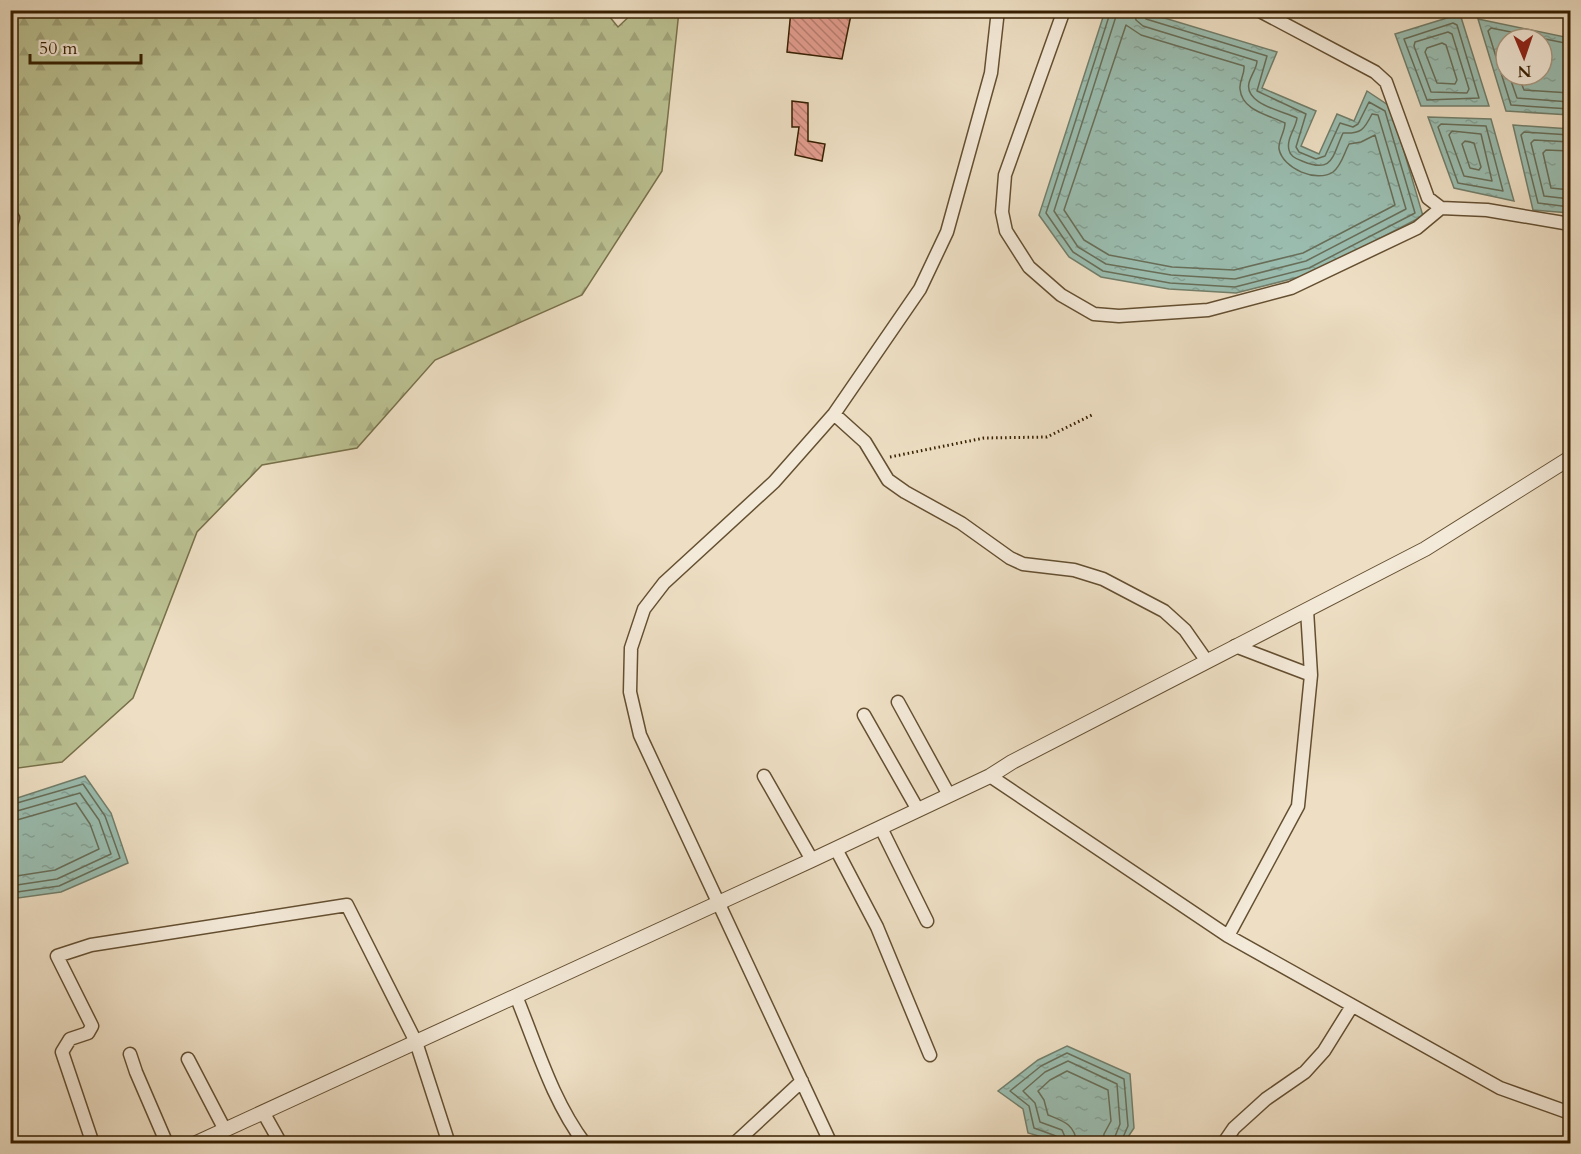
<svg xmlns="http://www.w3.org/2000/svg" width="1581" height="1154" font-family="Cardo,serif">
	<defs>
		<pattern id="forest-firs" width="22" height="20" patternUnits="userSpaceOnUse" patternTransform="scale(1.5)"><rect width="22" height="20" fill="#bbc192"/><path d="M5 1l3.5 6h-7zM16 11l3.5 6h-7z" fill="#a1a57c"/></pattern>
		<pattern id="water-ripples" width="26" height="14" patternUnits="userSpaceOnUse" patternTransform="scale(1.5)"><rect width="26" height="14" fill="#9abdb0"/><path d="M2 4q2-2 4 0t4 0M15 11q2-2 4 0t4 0" fill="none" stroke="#85a296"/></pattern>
		<pattern id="building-back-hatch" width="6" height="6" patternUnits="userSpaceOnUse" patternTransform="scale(1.5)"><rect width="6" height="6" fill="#e39d8f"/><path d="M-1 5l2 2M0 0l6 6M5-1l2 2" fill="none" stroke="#b97f72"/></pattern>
	</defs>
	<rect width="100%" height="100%" fill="#eedfc4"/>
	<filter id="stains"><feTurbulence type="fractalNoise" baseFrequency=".00333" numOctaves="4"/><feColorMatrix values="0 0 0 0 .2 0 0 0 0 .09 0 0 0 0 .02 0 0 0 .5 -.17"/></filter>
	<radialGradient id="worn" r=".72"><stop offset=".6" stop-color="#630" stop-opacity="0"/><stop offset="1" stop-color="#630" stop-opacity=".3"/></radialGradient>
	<path fill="url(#forest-firs)" stroke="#787049" stroke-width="1.5" d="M604,10L618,27L635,11H679L662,171L582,295L435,360L357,448L262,465L197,532L133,698L62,762L11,769L10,11Z"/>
	<path fill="url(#water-ripples)" stroke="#727e6a" stroke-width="1.5" fill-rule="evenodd" d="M1138,10L1277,52L1262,88L1316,111L1301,146L1319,154L1337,114L1354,121L1367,91L1391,107L1423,216L1311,274L1236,293L1169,289L1101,277L1069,257L1039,215L1105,11Z
		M1460,14L1489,106H1421L1395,34Z
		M1478,19L1570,38V115L1506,111ZM1506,39H1542V75H1506Z
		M1428,117L1491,119L1514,201L1454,188Z
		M1513,125L1570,129V213L1533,210Z
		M85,776L111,813L128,863L61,892L11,899V800Z
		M1067,1046L1130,1074L1134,1128L1124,1143H1063L1028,1133L1023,1109L998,1091L1038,1060Z"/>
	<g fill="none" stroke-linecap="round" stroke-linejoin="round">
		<path stroke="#686e58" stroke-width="1.5" d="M1111,10L1046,213L1073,252L1103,271L1170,283L1235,287L1309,268L1415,213L1385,111L1369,102L1358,124L1353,127L1340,123L1325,156L1316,159L1299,152L1296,147L1306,114L1257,91L1267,56L1146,19L1141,10
			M1118,10L1054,211L1078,247L1106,264L1171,275L1235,279L1306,261L1406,209L1378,115L1372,114C1364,130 1361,134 1343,133C1332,157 1333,174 1302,161C1296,159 1290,156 1289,150C1286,139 1296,128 1297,118C1283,111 1244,104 1249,83C1251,75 1257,68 1257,61L1143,26L1136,20L1134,10
			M1453,23L1457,25L1479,98L1427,100L1404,39Z
			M1126,25L1141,35L1244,66C1245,74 1239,81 1240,89C1242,111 1269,115 1285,123C1285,132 1278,140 1279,149C1283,169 1317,183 1333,172C1342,165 1344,153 1349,144L1361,142L1375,135L1395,205L1303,253L1234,270L1172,267L1109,255L1084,240L1064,210Z
			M1448,32L1452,34L1469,89L1467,93L1431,92L1414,46L1415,42Z
			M1442,43L1446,45L1457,80L1455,84L1437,83L1425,52L1427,48Z
			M1570,44L1491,28L1488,31L1511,105L1570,109
			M1509,75L1517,98L1570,102
			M1518,75L1524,90L1570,93
			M1441,124L1486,126L1503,191L1458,183L1438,127Z
			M1452,131L1481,134L1492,181L1464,176L1449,135Z
			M1570,135L1524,132L1521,135L1538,203L1570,207
			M1465,141L1474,143L1481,167L1479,170L1470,168L1462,144Z
			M1570,142L1534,140L1531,143L1544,196L1570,199
			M1570,151L1546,150L1543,153L1551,188L1570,190
			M10,805L83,784L105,816L120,858L59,886L10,893
			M10,813L80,793L99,820L111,854L57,879L10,886
			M10,822L76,803L90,824L99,849L55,870L10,877
			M1060,1144L1056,1136L1034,1128L1029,1106L1010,1091L1041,1066L1067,1053L1124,1079L1128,1126L1120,1144
			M1068,1144L1062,1130L1040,1122L1035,1103L1023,1091L1045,1072L1068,1061L1117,1084L1120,1124L1112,1144
			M1077,1144C1075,1124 1063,1121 1048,1115L1044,1100L1038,1091L1050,1080L1067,1071L1108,1090L1111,1121L1104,1134L1103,1144"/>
	</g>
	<path fill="url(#building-back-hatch)" stroke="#361f00" stroke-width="1.5" d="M791,10H852L842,59L787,52Z
		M792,101L808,103V141L825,144L822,161L795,155L799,127H792Z"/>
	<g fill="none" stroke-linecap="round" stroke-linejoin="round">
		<defs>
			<path id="minor" d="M1064,10L1005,175L1002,212L1006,231L1029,267L1061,295L1094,314L1119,316L1208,310L1291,288L1417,228L1441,208
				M1258,10L1375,72L1386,82L1428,198L1441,208L1487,210L1570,224
				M10,214L13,218L10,228
				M834,414L865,442L888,480L905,492L961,523L1010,558L1023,564L1074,570L1103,579L1164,611L1185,630L1206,660
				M1235,646L1311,675
				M898,702L949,795
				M864,715L918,810
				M764,776L812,860
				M990,776L1228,936L1500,1088L1570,1113
				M881,828L927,921
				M836,849L877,927L930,1055
				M1228,936L1298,806L1311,675L1307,610
				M516,996C537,1047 552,1100 585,1144
				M130,1054L136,1072L167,1144
				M188,1059L225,1130
				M263,1112L281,1144
				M93,1144L62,1052L70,1039L88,1033L92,1026L57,956L91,945L347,905L416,1042L449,1144
				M734,1144L802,1081
				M831,1144L640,735L630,692L631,648L644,609L664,583L774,482L834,414L920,289L947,232L991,73L998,10
				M1223,1144L1234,1128L1266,1099L1305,1072L1324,1051L1352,1006"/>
			<path id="tertiary" d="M194,1144L812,860L990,776L1012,762L1425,549L1570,458"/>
		</defs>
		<use href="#minor" stroke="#644f31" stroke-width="15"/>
		<use href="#tertiary" stroke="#644f31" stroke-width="16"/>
		<path stroke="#361f00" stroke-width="3" stroke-dasharray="1.5 3" stroke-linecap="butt" d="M890,457L984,438L1047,437L1092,415"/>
		<use href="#minor" stroke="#f4ead9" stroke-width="12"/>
		<use href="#tertiary" stroke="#f4ead9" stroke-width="14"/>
	</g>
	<rect width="1581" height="1154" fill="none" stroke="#eedfc4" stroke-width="36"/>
	<rect x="12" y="12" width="1557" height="1130" fill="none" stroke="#361f00" stroke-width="3"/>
	<rect x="18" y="18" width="1545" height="1118" fill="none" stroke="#361f00" stroke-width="1.5"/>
	<g transform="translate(1524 57) rotate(178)"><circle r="28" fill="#f4ead9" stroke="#a89982" stroke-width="1.5"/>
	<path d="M0-4.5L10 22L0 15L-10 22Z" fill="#8f2418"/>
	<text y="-9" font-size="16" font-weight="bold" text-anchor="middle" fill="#361f00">N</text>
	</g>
	<path d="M30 54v9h111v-9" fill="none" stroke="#361f00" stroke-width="3"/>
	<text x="39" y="54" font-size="18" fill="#361f00" stroke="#f4ead9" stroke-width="4.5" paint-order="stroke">50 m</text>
	<rect width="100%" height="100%" filter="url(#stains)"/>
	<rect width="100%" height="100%" fill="url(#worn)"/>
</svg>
